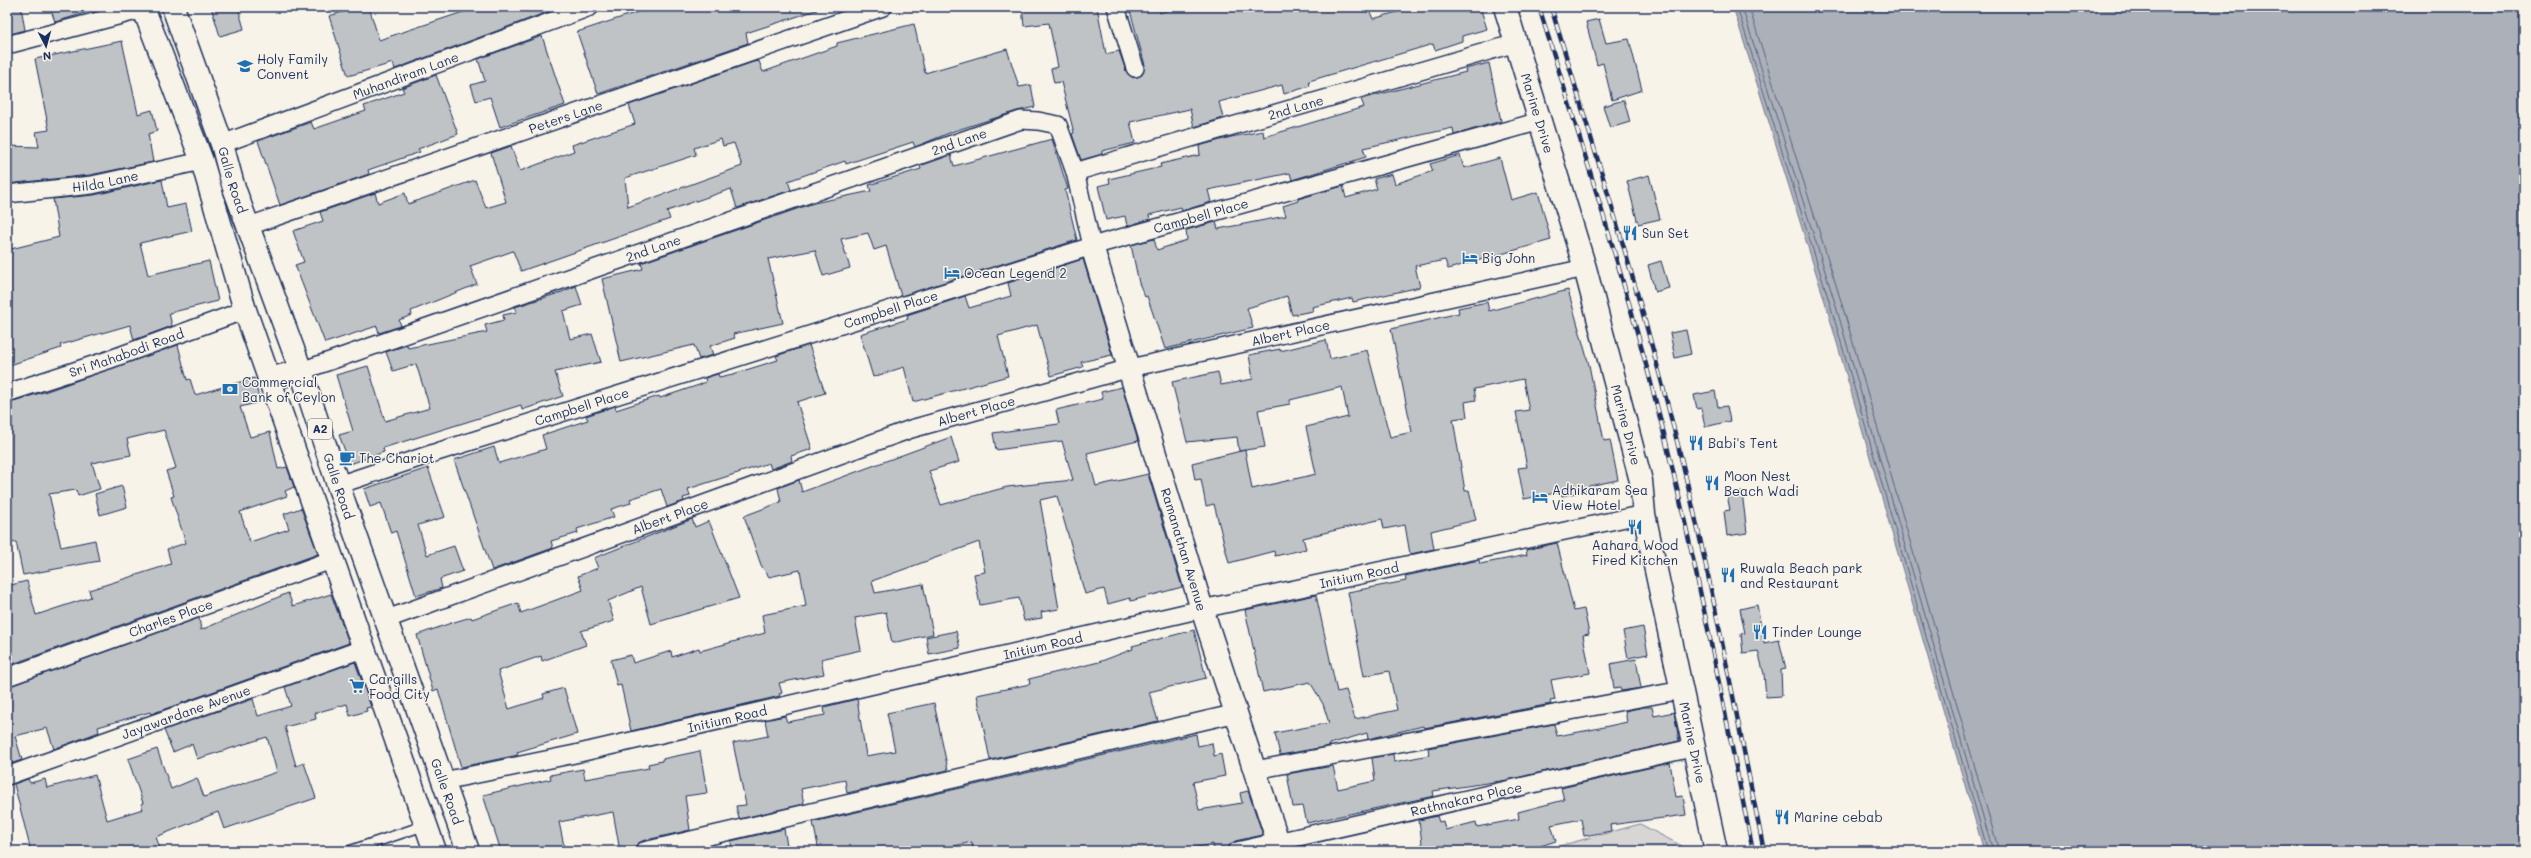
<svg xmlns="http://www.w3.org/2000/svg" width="2531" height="858" font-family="Mali,sans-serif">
	<rect width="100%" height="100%" fill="#f7f3e8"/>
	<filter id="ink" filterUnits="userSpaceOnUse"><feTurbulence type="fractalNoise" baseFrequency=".025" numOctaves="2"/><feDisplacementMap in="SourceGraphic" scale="8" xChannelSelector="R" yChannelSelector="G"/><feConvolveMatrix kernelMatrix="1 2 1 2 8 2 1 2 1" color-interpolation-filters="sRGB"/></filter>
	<g filter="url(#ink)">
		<path fill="#d7d6d4" stroke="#798299" d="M1640,824L1682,846L1683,851H1541Z"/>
		<path fill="#acb0b9" stroke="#727c95" d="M1733,7H2524V851H1984L1826,305Z"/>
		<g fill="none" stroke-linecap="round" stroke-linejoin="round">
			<path stroke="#556382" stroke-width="1" d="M1737,7L1830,304L1988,851
				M1742,7L1835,303L1993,851
				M1749,7L1841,301L1999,851"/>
		</g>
		<path fill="#c0c3c5" stroke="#1b2f5e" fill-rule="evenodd" d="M7,7H21L25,30L7,35Z
			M50,7H97L98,9L55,22Z
			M211,7H238L244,29L220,36Z
			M359,7H369L379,40L478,7H549L550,11L395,69L393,63L348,76L329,16Z
			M653,7H816L817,10L746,33L748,43L598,94L577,32Z
			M1022,7H1097L1106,54L1119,51L1126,71L1133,78L1142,75L1145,65L1129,7H1159L1160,13L1178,7H1368L1373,19L1400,11L1399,7H1480L1487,29L1462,36V41L1435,50L1433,44L1309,81L1310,86L1284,94L1282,85L1219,102L1223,118L1194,127L1190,109L1130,122L1135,143L1102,151V154L1081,160L1072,134L1074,133L1061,82L1054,83L1051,69L1058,67L1049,23L1024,26Z
			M1599,19L1606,43L1629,39L1642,90L1612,100L1603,63L1597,65L1586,22Z
			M914,24L925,73L1007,49L1019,87L1031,85L1035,107L1017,111L954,131L915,147L913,142L846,164L845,161L788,181L791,190L737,208L731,189L667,211L670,219L521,271L513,251L470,266L477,284L411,311L412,315L399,320L401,326L379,333L377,326L325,343L295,265L304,262L293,231L323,221L320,212L375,193L378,203L405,193L408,204L475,180L486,208L506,202L491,153L511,146L520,171L574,151L572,145L635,124L629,105L753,62L759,61L763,72L837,46V43ZM721,139L723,146L734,143L742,166L628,207L625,178L696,155L694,148Z
			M542,36L565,105L500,127L490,97L476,101L471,85L485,81L478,59Z
			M122,41L138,114L152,110L157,131L148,134L153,162L90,175L7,184V146L39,147L36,132L49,130L35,59Z
			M1489,63L1501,121L1454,135L1453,128L1363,148L1366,157L1292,180L1290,173L1208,190L1211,202L1182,211L1181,207L1149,215L1150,219L1127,226L1125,216L1106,220L1098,186L1110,183L1109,179L1161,167L1160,164L1200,155L1199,146L1231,137L1263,131L1264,137L1364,107L1361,99L1466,72L1465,69Z
			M436,75L458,134L418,149L420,152L368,170L369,174L280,205L258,141L311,122L314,129L366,111L364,106L404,92L402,88Z
			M1624,100L1630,122L1610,128L1603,106Z
			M1052,139L1068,189L1065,190L1077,240L901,296L886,246L874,250L868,233L841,239L850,268L823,276L815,250L768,259L783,323L733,334L735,338L710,346L713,355L699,359L694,345L621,362L602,279L643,269L641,263L814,203L871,191L869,185L921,169L920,166L951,155L954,166Z
			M1460,155L1464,168L1500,158L1511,200L1538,192L1551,240L1448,269L1445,260L1415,266L1420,287L1353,302L1352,298L1312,307L1313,311L1292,315L1287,296L1247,308L1253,328L1165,349L1147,296L1145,297L1139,283L1131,245L1154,239L1157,250L1187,240L1186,230L1216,222L1218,229L1286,216L1283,206L1298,201V199L1343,186L1346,198L1377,189L1374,179L1392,174L1395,184L1433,171L1430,164Z
			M1649,175L1660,219L1638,224L1627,181Z
			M162,180L167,208L186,204L192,231L140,243L148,275L209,261L218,301L169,313L172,326L134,340L130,325L60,345L61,348L7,366V250L59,237L53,199L94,195Z
			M1083,259L1112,355L1081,362L1083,367L1051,376L1037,325L998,336L1008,376L913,402L904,367L873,377L860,334L908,319L907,315L965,296L969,308L1011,296L1008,283Z
			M1661,261L1669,288L1655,292L1648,265Z
			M576,286L582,305L563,311L570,339L592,334L601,362L555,372L563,396L522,410L521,405L383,448L384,452L350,464L339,435L353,431L336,375L368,366L385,421L430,408L416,364L393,371L386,352L407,345L408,348L487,332L485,325L504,320L503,315L517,312L515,307L562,292Z
			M1568,290L1589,365L1604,441L1610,440L1618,480L1589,486V490L1562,496L1561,492L1524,499L1518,468L1527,467L1516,412L1529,410L1523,379L1474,389L1476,400L1465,402L1467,417L1453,419L1465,491L1469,490L1476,520L1431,531L1434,549L1410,554L1405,525L1384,529L1382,519L1303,538L1306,549L1275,556L1274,551L1229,563L1214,504L1206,506L1201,479L1195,480L1192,463L1245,450L1252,489L1316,474L1306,427L1348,417L1342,387L1290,400V404L1258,410L1265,447L1239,451L1237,437L1187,442L1172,382L1218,372L1221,385L1253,379L1249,355L1280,349V351L1326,340L1330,359L1367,350L1390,437L1412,432L1391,329L1459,313L1458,308L1487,302L1489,311Z
			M1686,330L1691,354L1675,358L1670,333Z
			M178,345L187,380L190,379L195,395L254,378L260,402L240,407L250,437L270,432L278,469L287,467L294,487L285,491L287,496L240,512L250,542L289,529L284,514L301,508L318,554L7,666V586L27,581L36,615L91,597L89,590L171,564L167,549L186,543L171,497L174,496L166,471L176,468L164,430L127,439L131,455L92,463L100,489L78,496L76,490L49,494L61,547L95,540L99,561L23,575L16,542L7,545V403L47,391Z
			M809,345L825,393L797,402L812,449L791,456L792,461L771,469L769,463L688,489L690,496L683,498L684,501L667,507L661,489L630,499L631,503L611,509L614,517L577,529L578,533L551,541L553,548L492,570L454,460L494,447L499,463L546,449L542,435L588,420L586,416L615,406L616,410L659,396L660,398L699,385L706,382L705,378L718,374L719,377L733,374L778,360L776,356Z
			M1122,387L1138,441L1087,453L1096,486L1148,474L1182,587L1131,601L1130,598L1108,604L1104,589L1085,594L1057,496L1040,500L1059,609L1041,612L1042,618L1024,621L1019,598L980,605L974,574L985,572L979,542L872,581L875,593L923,584L933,634L892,643L886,612L855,618L861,650L821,659L824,674L779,683L782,693L779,694L780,696L631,731L621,685L617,686L611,660L631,655L633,663L671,651L672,657L699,648L700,651L765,633L762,615L806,606L800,570L769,577L761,565L744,516L781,502L778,488L799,480L802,492L951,437L959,462L929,471L941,505L1007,487L1073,480L1062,441L996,450L993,433L1059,424L1056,410L1103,399L1101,392Z
			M1715,391L1718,407L1727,406L1730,421L1705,427L1701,408L1697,409L1694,395Z
			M428,468L445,517L418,525L427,555L454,546L463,571L440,579L442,588L416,596L396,531L391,533L381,503L370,507L364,489Z
			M122,486L127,507L100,515L95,494Z
			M1742,492L1747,533L1727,536L1724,511L1730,510L1727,495Z
			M692,519L695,527L709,521L739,598L651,624L641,587L608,601L614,621L581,631L586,645L542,661L541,656L498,671L509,709L544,698L543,694L564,688L577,734L517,752L518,755L461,767L438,689L433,691L417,635L451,623L471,617L472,619L518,603L521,613L583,590L578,576L598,568L594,558Z
			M1557,543L1574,611L1584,609L1589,634L1583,635L1590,673L1551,680L1555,700L1550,701L1551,704L1424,728L1423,726L1368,739L1367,733L1330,744V746L1280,755L1275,733L1329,723L1323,704L1310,682L1263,692L1245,610L1316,595L1337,692L1346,690L1355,719L1393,711L1397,710L1389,671L1364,676L1348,592L1406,581L1405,576L1479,560L1480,564L1527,555L1526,550Z
			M288,593L293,606L331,594L349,643L151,714L150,712L98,727L99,732L54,749L47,728L15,736L22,760L7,765V687L199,618L201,630Z
			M1757,605L1764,643L1779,640L1786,669L1781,670L1782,696L1766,697L1764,674L1758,651L1743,653L1741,634L1745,633L1740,609Z
			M1643,627L1648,654L1628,658L1623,631Z
			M1194,630L1206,678L1149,692L1158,721L990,760L977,695L1030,684L1029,679L1099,662L1133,649L1132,646Z
			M956,631L960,648L929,654L926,637Z
			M1636,659L1641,688L1621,691L1620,687L1614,688L1610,664Z
			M355,662L371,707L366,708L367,711L350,716L347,704L315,713L316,719L285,727L296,766L304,763L316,798L224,829L218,812L156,837L161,851H31L14,784L28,779L30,783L45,779L47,788L95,775L107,820L143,809L141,804L143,803L128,759L157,749L171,789L197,778L204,797L277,772L267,737L197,759L192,744L173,752L164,730L253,699L258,716L291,706L285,687Z
			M857,699L866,756L895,751L887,713L934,703L948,770L847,793L845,780L801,789L804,804L739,819L736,806L746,805L733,743L768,736L765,720L785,716L787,722L825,715L824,707Z
			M1644,707H1652L1654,716L1674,712L1679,741L1507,780L1433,791L1434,796L1307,823L1303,806L1293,807L1287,774L1333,766L1338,789L1375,781L1372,758L1393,754L1394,762L1429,755L1428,748L1554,724L1557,736L1590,730L1627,722L1625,711Z
			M1196,734L1198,746L1212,743L1214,756L1221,754L1225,776L1193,782L1199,810L1242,803L1240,793L1248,791L1263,835L1235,841L1227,849L1214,851L1213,844L1178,851H973L972,842L932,851H917L916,848L898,851H819L813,822Z
			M700,751L707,793L685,796L690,830L642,841L637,844L634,851H620L613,812L559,822L565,851H501L483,795L551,779L550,775L583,769L585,779L649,768L648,764L662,761V759Z
			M1670,763L1676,797L1683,796L1686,815L1610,825L1611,831L1584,836L1581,819L1551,825L1556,841L1525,851L1524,848L1506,851H1423L1419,820L1437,816L1439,822L1443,821L1445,830L1476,822L1477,827L1519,819L1518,812L1564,800L1561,788Z
			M784,829L788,851H732L731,841Z"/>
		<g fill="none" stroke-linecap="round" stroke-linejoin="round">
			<defs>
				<path id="lane" d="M349,851L426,825"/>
				<g id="street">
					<path d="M1116,7L1135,68"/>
					<path d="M7,45L144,9"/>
					<path id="s1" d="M222,144L590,7"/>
					<path id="s2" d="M1075,172L1516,43"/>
					<path id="s3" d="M7,194L92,185L202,161"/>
					<path id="s4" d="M249,226L883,7"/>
					<path id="s5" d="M301,371L1021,120L1038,121L1058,125L1075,172L1092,246"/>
					<path id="s6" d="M7,393L108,360L245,310"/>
					<path id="s7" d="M338,485L437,452L1092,246L1540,121"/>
					<path id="s8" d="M387,619L911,429L1130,368L1585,268"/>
					<path id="s9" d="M7,677L334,559"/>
					<path d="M1255,770L1682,690"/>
					<path id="s10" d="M7,776L365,648"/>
					<path id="s11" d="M443,781L575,754L1202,609L1644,514"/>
					<path d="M644,851L1237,713"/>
					<path id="s12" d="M1237,851L1696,747"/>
				</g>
				<g id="secondary">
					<path id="s13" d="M1092,246L1202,609L1281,851"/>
					<path d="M269,379L301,371"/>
				</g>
				<g id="primary">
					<path id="s14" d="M1505,7L1585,268L1641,481L1644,514L1716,851"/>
				</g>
				<g id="highway">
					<path d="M143,7L202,161L245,310L435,851"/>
					<path id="s15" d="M173,7L222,144L233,185L301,371L338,485L468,851"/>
				</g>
			</defs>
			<use href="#lane" stroke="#1b2f5e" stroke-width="12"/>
			<use href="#street" stroke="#1b2f5e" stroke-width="20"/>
			<use href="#secondary" stroke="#1b2f5e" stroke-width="25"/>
			<use href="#primary" stroke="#1b2f5e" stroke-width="25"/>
			<use href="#highway" stroke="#1b2f5e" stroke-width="25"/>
			<use href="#lane" stroke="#f7f3e8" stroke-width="9"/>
			<use href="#street" stroke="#f7f3e8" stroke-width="17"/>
			<use href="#secondary" stroke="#f7f3e8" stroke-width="22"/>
			<use href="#primary" stroke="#f7f3e8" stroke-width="22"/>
			<use href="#highway" stroke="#f7f3e8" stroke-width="22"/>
			<defs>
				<path id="rail" d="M1539,7C1581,142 1624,277 1659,414C1696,559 1723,705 1753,851
					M1551,7C1592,141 1634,275 1669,410C1707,555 1734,704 1764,851"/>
			</defs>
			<use href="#rail" stroke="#1b2f5e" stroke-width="4.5"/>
			<use href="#rail" stroke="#f7f3e8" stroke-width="3" stroke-dasharray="9" stroke-linecap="butt"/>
		</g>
	</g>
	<defs>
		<symbol id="school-bare" viewBox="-9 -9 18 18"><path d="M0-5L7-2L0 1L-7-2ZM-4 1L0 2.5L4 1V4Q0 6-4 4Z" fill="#1f6fb2" stroke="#f7f3e8" stroke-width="2.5" paint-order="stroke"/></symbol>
		<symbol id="restaurant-bare" viewBox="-9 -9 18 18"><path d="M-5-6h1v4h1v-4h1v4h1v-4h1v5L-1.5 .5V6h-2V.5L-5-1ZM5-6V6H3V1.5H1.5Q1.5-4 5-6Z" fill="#1f6fb2" stroke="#f7f3e8" stroke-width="2.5" paint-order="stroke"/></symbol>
		<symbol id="hotel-bare" viewBox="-9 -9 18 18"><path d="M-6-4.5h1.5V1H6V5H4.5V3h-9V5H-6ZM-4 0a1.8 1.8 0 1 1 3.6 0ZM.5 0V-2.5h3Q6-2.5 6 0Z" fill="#1f6fb2" stroke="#f7f3e8" stroke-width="2.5" paint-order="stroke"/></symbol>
		<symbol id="bank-bare" viewBox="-9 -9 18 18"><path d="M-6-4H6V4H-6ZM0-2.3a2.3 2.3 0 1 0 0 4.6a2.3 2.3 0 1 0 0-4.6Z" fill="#1f6fb2" stroke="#f7f3e8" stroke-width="2.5" paint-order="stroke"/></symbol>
		<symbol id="cafe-bare" viewBox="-9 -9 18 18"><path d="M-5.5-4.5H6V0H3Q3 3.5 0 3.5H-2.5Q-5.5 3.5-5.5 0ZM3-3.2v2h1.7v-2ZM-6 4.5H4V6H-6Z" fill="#1f6fb2" stroke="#f7f3e8" stroke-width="2.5" paint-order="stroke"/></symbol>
		<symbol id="supermarket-bare" viewBox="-9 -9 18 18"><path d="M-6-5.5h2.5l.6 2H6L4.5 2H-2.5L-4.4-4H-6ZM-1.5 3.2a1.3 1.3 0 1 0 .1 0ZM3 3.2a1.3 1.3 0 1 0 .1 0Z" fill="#1f6fb2" stroke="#f7f3e8" stroke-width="2.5" paint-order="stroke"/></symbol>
	</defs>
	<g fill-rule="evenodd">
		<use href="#school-bare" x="234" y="55" width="22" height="22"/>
		<use href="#restaurant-bare" x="1619" y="222" width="22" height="22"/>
		<use href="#hotel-bare" x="1459" y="247" width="22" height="22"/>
		<use href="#hotel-bare" x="941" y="262" width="22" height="22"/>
		<use href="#bank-bare" x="219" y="378" width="22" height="22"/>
		<use href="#restaurant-bare" x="1685" y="432" width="22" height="22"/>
		<use href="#cafe-bare" x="336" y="447" width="22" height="22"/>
		<use href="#restaurant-bare" x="1701" y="472" width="22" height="22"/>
		<use href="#hotel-bare" x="1529" y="486" width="22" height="22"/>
		<use href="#restaurant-bare" x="1624" y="516" width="22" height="22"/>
		<use href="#restaurant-bare" x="1717" y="564" width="22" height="22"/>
		<use href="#restaurant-bare" x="1749" y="621" width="22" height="22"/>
		<use href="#supermarket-bare" x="346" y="675" width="22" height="22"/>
		<use href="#restaurant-bare" x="1771" y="806" width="22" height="22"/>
	</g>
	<g text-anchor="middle" stroke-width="3" stroke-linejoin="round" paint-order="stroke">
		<rect fill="#f7f3e8" stroke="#5d6a87" stroke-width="1" x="308" y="419" width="24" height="20" rx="3"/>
		<g font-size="12" font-weight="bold" fill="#1b2f5e">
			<text x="320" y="433">A2</text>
		</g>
		<g font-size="13" fill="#1b2f5e" stroke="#f7f3e8" text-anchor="start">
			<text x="257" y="64">Holy Family<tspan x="257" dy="15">Convent</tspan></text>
			<text x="1642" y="238">Sun Set</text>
			<text x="1482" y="263">Big John</text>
			<text x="964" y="278">Ocean Legend 2</text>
			<text x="242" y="387">Commercial<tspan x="242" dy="15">Bank of Ceylon</tspan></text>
			<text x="1708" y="448">Babi's Tent</text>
			<text x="359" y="463">The Chariot</text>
			<text x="1724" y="481">Moon Nest<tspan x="1724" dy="15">Beach Wadi</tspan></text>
			<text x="1552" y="495">Adhikaram Sea<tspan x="1552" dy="15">View Hotel</tspan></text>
			<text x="1635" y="550" text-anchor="middle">Aahara Wood<tspan x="1635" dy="15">Fired Kitchen</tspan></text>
			<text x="1740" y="573">Ruwala Beach park<tspan x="1740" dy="15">and Restaurant</tspan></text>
			<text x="1772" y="637">Tinder Lounge</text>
			<text x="369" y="684">Cargills<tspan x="369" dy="15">Food City</tspan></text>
			<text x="1794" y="822">Marine cebab</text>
		</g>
		<g font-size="13" fill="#1b2f5e" stroke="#f7f3e8">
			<text dy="5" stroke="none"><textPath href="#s1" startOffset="196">Muhandiram Lane</textPath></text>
			<text dy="5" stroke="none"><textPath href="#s2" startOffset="230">2nd Lane</textPath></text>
			<text dy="5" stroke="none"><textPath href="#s14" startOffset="111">Marine Drive</textPath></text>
			<text dy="5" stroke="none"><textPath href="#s4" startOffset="335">Peters Lane</textPath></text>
			<text dy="5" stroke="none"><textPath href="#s5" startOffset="697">2nd Lane</textPath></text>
			<text dy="5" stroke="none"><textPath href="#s15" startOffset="183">Galle Road</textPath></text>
			<text dy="5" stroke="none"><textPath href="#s3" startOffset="99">Hilda Lane</textPath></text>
			<text dy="5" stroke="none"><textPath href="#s7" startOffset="904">Campbell Place</textPath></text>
			<text dy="5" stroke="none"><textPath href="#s5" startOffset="373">2nd Lane</textPath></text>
			<text dy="5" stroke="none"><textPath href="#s7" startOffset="580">Campbell Place</textPath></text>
			<text dy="5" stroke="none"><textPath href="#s8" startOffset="949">Albert Place</textPath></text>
			<text dy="5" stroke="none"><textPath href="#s6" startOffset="126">Sri Mahabodi Road</textPath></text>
			<text dy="5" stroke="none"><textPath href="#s7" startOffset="256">Campbell Place</textPath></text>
			<text dy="5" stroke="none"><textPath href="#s8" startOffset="625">Albert Place</textPath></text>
			<text dy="5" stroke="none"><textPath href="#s14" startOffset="435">Marine Drive</textPath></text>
			<text dy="5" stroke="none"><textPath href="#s15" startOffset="507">Galle Road</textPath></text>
			<text dy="5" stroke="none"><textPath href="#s8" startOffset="301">Albert Place</textPath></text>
			<text dy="5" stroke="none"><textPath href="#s13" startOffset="317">Ramanathan Avenue</textPath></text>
			<text dy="5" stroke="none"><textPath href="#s11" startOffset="939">Initium Road</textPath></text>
			<text dy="5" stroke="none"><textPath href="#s9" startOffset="174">Charles Place</textPath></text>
			<text dy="5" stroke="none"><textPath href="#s11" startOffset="615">Initium Road</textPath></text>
			<text dy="5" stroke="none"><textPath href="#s10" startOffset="190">Jayawardane Avenue</textPath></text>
			<text dy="5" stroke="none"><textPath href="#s11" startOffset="291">Initium Road</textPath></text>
			<text dy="5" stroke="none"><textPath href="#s14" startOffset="760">Marine Drive</textPath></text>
			<text dy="5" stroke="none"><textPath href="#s15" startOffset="831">Galle Road</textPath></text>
			<text dy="5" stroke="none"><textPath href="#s12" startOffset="235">Rathnakara Place</textPath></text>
		</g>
	</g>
	<rect width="2531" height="858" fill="none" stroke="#f7f3e8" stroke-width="24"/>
	<rect x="12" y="12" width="2507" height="834" fill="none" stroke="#1b2f5e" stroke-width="1.5" filter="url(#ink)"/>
	<g transform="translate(46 46) rotate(174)" stroke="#f7f3e8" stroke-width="3" paint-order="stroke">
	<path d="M0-3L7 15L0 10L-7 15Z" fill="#1b2f5e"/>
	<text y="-6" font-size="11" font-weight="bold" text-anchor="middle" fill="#1b2f5e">N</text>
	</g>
</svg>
